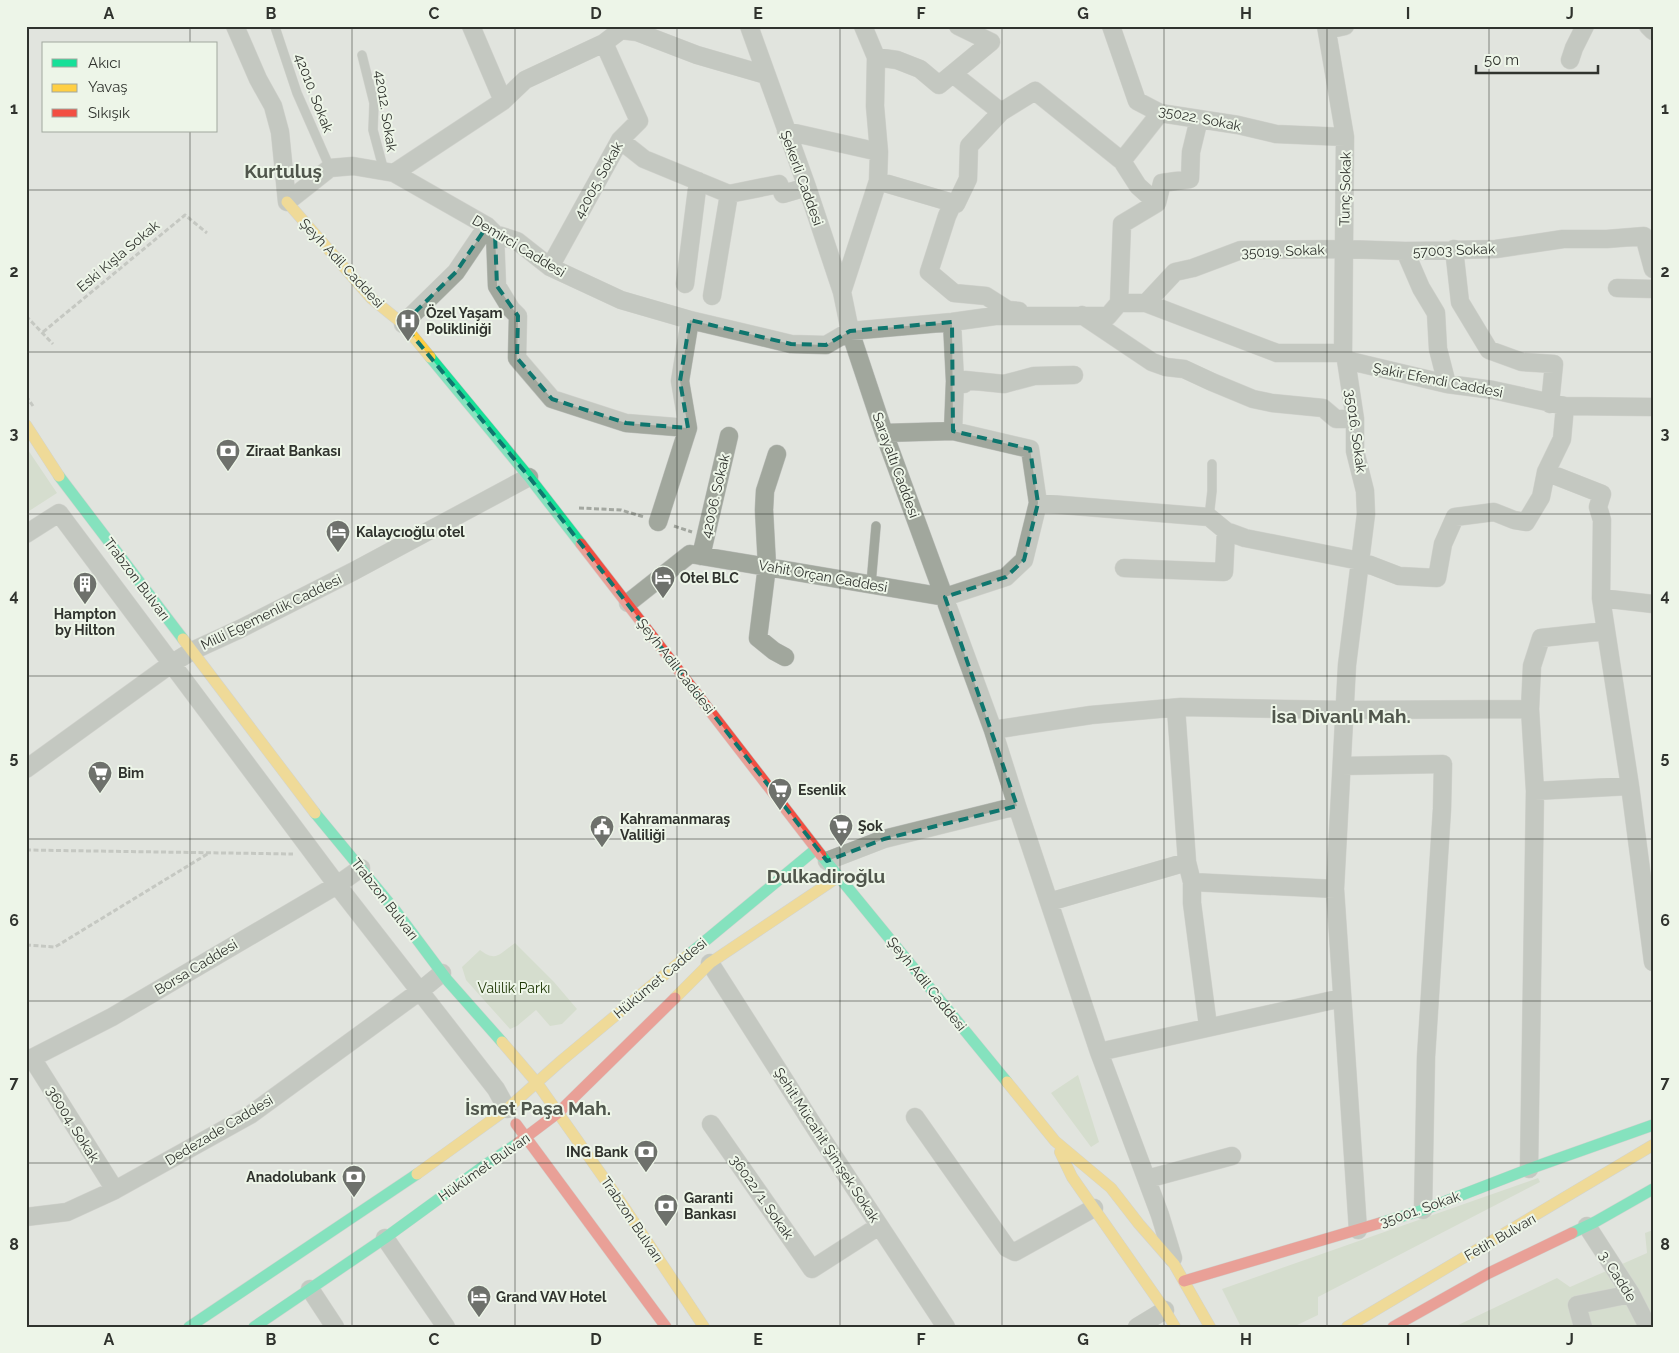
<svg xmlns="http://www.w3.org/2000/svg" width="1679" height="1353" font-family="Raleway,sans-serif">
	<rect width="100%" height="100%" fill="#e1e4de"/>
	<path fill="#c6d6ba" d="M26,447L57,493L26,513Z
		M515,943L554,982L577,1009L562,1024L550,1026L536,1010L517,1026L510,1029L466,980L462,967L480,950C497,963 500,953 515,943Z
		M1078,1075L1099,1142L1091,1147L1051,1093Z
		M1538,1178L1540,1182L1318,1297V1315L1293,1327H1241L1222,1289Z
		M1653,1230V1327H1454L1557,1278L1570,1287L1647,1253L1645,1233Z"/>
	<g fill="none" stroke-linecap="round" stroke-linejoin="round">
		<defs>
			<path id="lane" d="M275,27L297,93L330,168
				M362,55L374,103L373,130L384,171
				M1209,517L1212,491V464
				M871,584L876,526"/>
			<path id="street" d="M235,26L258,79L273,106L280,132L287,202
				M471,26L503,101
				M749,26L807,187L842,292L850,331L884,433L993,730L1017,806L1099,1052L1160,1215L1173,1258
				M1111,26L1137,101L1160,113L1238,125L1276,134L1345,137
				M1326,26L1345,137L1343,353
				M1648,26L1653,31
				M1327,30L1345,26
				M876,57L897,60L920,69L939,85L991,42L958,26
				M1570,60L1574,48L1585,26
				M953,74L1001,112
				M786,131L879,152
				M620,140L644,159L729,194L779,184L783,194L807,187
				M1122,161L1160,113
				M394,173L503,101L525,80L604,43L621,30L637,32L697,55L766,75
				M878,181L953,203L947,216L929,272L954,293L986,296L1008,310L1019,311
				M287,202L330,168L353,166L394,173L487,226L495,234L517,241L550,267L621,300L690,320L791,344L826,345L850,331L952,322L995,316H1108L1119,303
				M953,203L956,204L968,179L969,146L1001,112L1035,91L1122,161L1138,186L1157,203
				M495,234L497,286L511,309L518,316L517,358L552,399L626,423L688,428
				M1454,249L1460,302L1489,350L1522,362L1554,364L1550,404
				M1405,251L1421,288L1436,313L1438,349L1447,384
				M550,267L620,140L639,121L604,43
				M685,284L698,181
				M1617,288L1653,289
				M842,292L878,181L879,152L875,106L876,57L863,26
				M712,296L729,194
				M1119,303H1146L1175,272L1193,268L1241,250L1344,249L1405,251L1496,249L1563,239H1607L1644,236L1653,269
				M1119,303L1122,224L1157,203L1162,183L1190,179L1191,152L1199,119
				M1146,303L1277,353H1343L1346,360L1447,384L1493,390L1565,406L1653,407
				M1082,315L1152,362L1166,367L1184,369L1212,382L1253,399L1272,403L1323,408L1336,419H1355
				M952,322L955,381L953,431
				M403,324L456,272L487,226
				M1346,360L1355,419V451L1365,491L1366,514L1347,665L1335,889L1358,1230
				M955,381L956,384H964L965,380L1004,384L1034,376L1074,375
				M777,454L765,491L764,510L767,566L758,638L774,651L785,657
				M1546,472L1562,439L1565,406
				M1038,503L1209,517L1226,531L1245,538L1360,561L1399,576L1437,578L1443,544L1455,517L1494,512L1514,520L1526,522L1541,497L1546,472L1602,494L1598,507L1602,520L1601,598L1630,786L1653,962
				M658,522L688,428L680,381L690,320
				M26,534L59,513L337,885L496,1089L507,1109
				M701,556L729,436
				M1124,568L1224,572L1226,531
				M1601,598L1653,604
				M628,603L690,554L945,597L1006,577L1024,560L1038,503L1030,449L953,431L884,433
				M1176,708L1187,862L1192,882V903L1208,1026
				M993,730L1091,715L1181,707L1345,710L1530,709
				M1342,766L1443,764L1442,809L1426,1057L1423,1210
				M26,769L171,664L192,651L240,629L354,571L529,477
				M1535,791L1630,786
				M827,861L884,839L1017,806
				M1192,882L1335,889
				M1049,902L1187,862
				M710,963L817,1131L946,1327
				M1099,1052L1342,998
				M26,1058H32L112,1017L337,885L361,868
				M32,1058L115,1190
				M915,1117L1007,1248L1015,1252L1094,1208
				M711,1124L812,1269L879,1226
				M1529,1169L1535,791L1530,709L1532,666L1541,638L1606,631
				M1147,1179L1232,1156
				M26,1217L67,1212L115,1190L250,1115L420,991L442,973
				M1587,1226L1631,1294L1648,1327
				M385,1238L446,1327
				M310,1289L335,1327
				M1137,1327L1165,1310
				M1583,1327L1577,1305L1631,1294"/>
			<path id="fast" d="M430,357L529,477L581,544
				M59,476L183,639
				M315,813L395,910L448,981L502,1042
				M821,855L1007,1082
				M687,956L816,849
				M1380,1223L1423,1210L1529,1169L1653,1125
				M1572,1233L1595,1222L1653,1189
				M189,1327L417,1174
				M254,1327L385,1238L488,1163L518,1143"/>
			<path id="slow" d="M287,202L371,298L403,324L430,357
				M26,425L59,476
				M183,639L315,813
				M675,998L710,963L838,877
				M502,1042L537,1083L620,1201L704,1327
				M1007,1082L1055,1141L1111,1188L1139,1224L1174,1264L1210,1327
				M1060,1152L1072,1177L1165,1310L1175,1327
				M417,1174L507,1109L561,1061L687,956
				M1347,1327L1653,1145"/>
			<path id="jam" d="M581,544L821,855
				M516,1124L666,1327
				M518,1143L559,1112L675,998
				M1184,1281L1380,1223
				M1393,1327L1489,1273L1572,1233"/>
		</defs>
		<use href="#lane" stroke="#bec0bc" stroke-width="10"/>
		<use href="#street" stroke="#bec0bc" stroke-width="19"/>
		<use href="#fast" stroke="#bec0bc" stroke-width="12"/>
		<use href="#slow" stroke="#bec0bc" stroke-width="12"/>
		<use href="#jam" stroke="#bec0bc" stroke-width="12"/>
		<path stroke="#a3a7a0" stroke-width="3" stroke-dasharray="5 2.5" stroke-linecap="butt" d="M26,316L53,344
			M43,332L185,215L207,233
			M26,396L33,406
			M579,508L621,510L644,517
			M674,526L692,532
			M26,850L293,854
			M26,945L55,947L209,853"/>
		<use href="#lane" stroke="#a1a79d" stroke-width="9"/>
		<use href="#street" stroke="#a1a79d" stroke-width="18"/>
		<use href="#fast" stroke="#16e098" stroke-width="11"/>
		<use href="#slow" stroke="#ffcf43" stroke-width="11"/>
		<use href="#jam" stroke="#f24e42" stroke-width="11"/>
	</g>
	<path d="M0 0H1679V1353H0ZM487,226L495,234L497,286L518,316L517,358L552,399L626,423L688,428L680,381L690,320L791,344L826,345L850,331L952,322L953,431L1030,449L1038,503L1024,560L1006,577L945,597L1017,806L884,839L827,861L529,477L403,324L456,272Z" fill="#e1e4de" fill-opacity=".55" fill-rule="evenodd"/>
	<path fill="none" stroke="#0f766e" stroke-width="4" stroke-dasharray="10 6" stroke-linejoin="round" d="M487,226L495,234L497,286L518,316L517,358L552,399L626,423L688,428L680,381L690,320L791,344L826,345L850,331L952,322L953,431L1030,449L1038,503L1024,560L1006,577L945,597L1017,806L884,839L827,861L529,477L403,324L456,272Z"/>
	<path fill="none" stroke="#30332e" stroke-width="1" stroke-opacity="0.55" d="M190,26V44M352,26V1327M515,26V1327M677,26V1327M840,26V1327M1002,26V1327M1164,26V1327M1327,26V1327M1489,26V1327M190,131V1327M26,190H1653M26,352H1653M26,514H1653M26,676H1653M26,839H1653M26,1001H1653M26,1163H1653"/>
	<defs>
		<symbol id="hospital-pin" viewBox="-11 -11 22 30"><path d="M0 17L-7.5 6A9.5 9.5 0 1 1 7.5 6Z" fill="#6e716c" stroke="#edf5e8"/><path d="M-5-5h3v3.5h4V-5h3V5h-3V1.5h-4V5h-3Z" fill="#fff"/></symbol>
		<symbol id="bank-pin" viewBox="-11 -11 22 30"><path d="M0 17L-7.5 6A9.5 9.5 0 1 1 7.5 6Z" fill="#6e716c" stroke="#edf5e8"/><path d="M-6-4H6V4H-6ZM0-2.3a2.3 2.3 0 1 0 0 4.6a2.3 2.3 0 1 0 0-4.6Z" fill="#fff"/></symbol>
		<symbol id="hotel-pin" viewBox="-11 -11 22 30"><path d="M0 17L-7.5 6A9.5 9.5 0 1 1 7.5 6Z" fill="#6e716c" stroke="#edf5e8"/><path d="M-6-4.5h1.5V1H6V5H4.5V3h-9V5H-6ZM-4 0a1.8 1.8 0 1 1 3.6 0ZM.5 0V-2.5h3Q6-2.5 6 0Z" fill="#fff"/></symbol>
		<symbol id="building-pin" viewBox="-11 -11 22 30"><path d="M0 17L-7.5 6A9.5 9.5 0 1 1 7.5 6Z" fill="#6e716c" stroke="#edf5e8"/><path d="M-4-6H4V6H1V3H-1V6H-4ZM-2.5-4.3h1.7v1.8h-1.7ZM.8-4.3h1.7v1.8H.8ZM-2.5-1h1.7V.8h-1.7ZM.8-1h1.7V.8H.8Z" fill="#fff"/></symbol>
		<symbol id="supermarket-pin" viewBox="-11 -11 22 30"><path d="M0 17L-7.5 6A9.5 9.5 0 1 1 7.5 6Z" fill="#6e716c" stroke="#edf5e8"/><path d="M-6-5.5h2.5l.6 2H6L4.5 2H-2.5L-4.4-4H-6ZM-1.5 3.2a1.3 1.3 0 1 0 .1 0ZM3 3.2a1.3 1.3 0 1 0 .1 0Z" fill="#fff"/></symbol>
		<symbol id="civic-pin" viewBox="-11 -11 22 30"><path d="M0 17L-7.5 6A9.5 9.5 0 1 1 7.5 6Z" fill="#6e716c" stroke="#edf5e8"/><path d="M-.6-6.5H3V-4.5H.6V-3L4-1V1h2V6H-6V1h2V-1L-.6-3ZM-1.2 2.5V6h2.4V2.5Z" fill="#fff"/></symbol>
	</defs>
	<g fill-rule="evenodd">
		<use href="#hospital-pin" x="394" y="307" width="28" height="38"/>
		<use href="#bank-pin" x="214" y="437" width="28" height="38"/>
		<use href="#hotel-pin" x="324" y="518" width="28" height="38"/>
		<use href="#hotel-pin" x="649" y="564" width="28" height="38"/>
		<use href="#building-pin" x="71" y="570" width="28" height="38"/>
		<use href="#supermarket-pin" x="86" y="759" width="28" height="38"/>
		<use href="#supermarket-pin" x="766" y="776" width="28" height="38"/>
		<use href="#supermarket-pin" x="827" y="812" width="28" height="38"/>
		<use href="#civic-pin" x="588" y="813" width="28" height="38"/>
		<use href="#bank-pin" x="632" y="1138" width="28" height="38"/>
		<use href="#bank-pin" x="340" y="1163" width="28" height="38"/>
		<use href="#bank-pin" x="652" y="1192" width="28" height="38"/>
		<use href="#hotel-pin" x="465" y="1283" width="28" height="38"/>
	</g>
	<g text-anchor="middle" stroke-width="4" stroke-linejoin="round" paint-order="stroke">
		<g font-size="14" fill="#30332e" stroke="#edf5e8">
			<text transform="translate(314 93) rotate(69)" y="5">42010. Sokak</text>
			<text transform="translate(386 111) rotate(81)" y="5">42012. Sokak</text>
			<text transform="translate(1200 118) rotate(11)" y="5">35022. Sokak</text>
			<text transform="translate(802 178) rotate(70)" y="5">Şekerli Caddesi</text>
			<text transform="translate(598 180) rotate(-61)" y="5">42005. Sokak</text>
			<text transform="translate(1345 189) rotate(-89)" y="5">Tunç Sokak</text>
			<text transform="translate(519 246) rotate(31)" y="5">Demirci Caddesi</text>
			<text transform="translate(1454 250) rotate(-2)" y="5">57003 Sokak</text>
			<text transform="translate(1283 251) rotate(-2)" y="5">35019. Sokak</text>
			<text transform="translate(118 256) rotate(-40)" y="5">Eski Kışla Sokak</text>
			<text transform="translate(342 263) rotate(47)" y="5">Şeyh Adil Caddesi</text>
			<text transform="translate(1438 380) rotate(11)" y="5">Şakir Efendi Caddesi</text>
			<text transform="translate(1356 431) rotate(82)" y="5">35016. Sokak</text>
			<text transform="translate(896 465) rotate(70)" y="5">Sarayaltı Caddesi</text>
			<text transform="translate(715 496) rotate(-77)" y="5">42006. Sokak</text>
			<text transform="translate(823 576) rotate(10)" y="5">Vahit Orçan Caddesi</text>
			<text transform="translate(137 579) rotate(53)" y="5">Trabzon Bulvarı</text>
			<text transform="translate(271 612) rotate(-26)" y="5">Milli Egemenlik Caddesi</text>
			<text transform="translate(676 666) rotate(52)" y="5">Şeyh Adil Caddesi</text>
			<text transform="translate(385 899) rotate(52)" y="5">Trabzon Bulvarı</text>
			<text transform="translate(196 967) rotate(-31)" y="5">Borsa Caddesi</text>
			<text transform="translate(660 978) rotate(-40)" y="5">Hükümet Caddesi</text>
			<text transform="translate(927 984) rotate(51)" y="5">Şeyh Adil Caddesi</text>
			<text transform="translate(73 1124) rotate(58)" y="5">36004. Sokak</text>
			<text transform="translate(219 1130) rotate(-31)" y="5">Dedezade Caddesi</text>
			<text transform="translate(827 1145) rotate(57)" y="5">Şehit Mücahit Şimşek Sokak</text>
			<text transform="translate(484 1167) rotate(-35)" y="5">Hükümet Bulvarı</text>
			<text transform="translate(762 1197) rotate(55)" y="5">36022/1. Sokak</text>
			<text transform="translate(1420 1209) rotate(-19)" y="5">35001. Sokak</text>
			<text transform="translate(632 1219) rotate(56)" y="5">Trabzon Bulvarı</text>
			<text transform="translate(1500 1237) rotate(-30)" y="5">Fetih Bulvarı</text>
			<text transform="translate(1618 1276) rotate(58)" y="5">3. Cadde</text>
		</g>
		<g font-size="14" font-weight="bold" fill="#30332e" stroke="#edf5e8" text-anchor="start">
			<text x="426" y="318">Özel Yaşam<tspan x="426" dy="16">Polikliniği</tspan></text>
			<text x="246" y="456">Ziraat Bankası</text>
			<text x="356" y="537">Kalaycıoğlu otel</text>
			<text x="680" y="583">Otel BLC</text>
			<text x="85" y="619" text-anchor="middle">Hampton<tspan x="85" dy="16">by Hilton</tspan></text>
			<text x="118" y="778">Bim</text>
			<text x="798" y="795">Esenlik</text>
			<text x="620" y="824">Kahramanmaraş<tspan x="620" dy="16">Valiliği</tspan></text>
			<text x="858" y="831">Şok</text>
			<text x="628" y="1157" text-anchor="end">ING Bank</text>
			<text x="336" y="1182" text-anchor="end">Anadolubank</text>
			<text x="684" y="1203">Garanti<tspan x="684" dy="16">Bankası</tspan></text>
			<text x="496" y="1302">Grand VAV Hotel</text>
		</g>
		<g font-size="14" fill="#203807" stroke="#edf5e8">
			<text x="514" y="993">Valilik Parkı</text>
		</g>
		<g font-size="19" font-weight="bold" fill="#50564c" stroke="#edf5e8">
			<text x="283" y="178">Kurtuluş</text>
			<text x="1341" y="723">İsa Divanlı Mah.</text>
			<text x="826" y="883">Dulkadiroğlu</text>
			<text x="538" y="1115">İsmet Paşa Mah.</text>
		</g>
	</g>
	<rect width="1679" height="1353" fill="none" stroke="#edf5e8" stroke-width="55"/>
	<rect x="42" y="42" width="175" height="90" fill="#edf5e8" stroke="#a1a79e"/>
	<rect x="52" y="59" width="25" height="8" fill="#16e098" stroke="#a1a79e"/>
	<text x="88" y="68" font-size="15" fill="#30332e">Akıcı</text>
	<rect x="52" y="84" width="25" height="8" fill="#ffcf43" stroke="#a1a79e"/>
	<text x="88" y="92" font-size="15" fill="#30332e">Yavaş</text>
	<rect x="52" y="109" width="25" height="8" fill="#f24e42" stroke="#a1a79e"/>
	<text x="88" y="118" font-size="15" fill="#30332e">Sıkışık</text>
	<path d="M1476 65v8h122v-8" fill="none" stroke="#30332e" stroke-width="2.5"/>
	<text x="1484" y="65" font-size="15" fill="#30332e" stroke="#edf5e8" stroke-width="4" paint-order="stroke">50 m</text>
	<rect x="28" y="28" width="1624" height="1298" fill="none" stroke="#30332e" stroke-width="2"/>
	<g font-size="16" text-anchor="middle" font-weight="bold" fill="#30332e">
		<text x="109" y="19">A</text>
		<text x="271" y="19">B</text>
		<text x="434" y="19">C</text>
		<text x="596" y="19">D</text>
		<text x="758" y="19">E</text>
		<text x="921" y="19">F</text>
		<text x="1083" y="19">G</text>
		<text x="1246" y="19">H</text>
		<text x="1408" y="19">I</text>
		<text x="1570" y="19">J</text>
		<text x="14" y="114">1</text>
		<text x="1665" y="114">1</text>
		<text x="14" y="277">2</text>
		<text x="1665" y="277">2</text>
		<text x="14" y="439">3</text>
		<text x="1665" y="439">3</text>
		<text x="14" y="601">4</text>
		<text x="1665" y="601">4</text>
		<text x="14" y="763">5</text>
		<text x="1665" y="763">5</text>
		<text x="14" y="926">6</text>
		<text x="1665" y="926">6</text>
		<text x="14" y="1088">7</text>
		<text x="1665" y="1088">7</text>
		<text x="14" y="1250">8</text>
		<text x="1665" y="1250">8</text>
		<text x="109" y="1345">A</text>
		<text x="271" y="1345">B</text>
		<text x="434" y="1345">C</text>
		<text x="596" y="1345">D</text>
		<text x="758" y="1345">E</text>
		<text x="921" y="1345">F</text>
		<text x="1083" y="1345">G</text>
		<text x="1246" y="1345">H</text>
		<text x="1408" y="1345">I</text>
		<text x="1570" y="1345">J</text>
	</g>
</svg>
